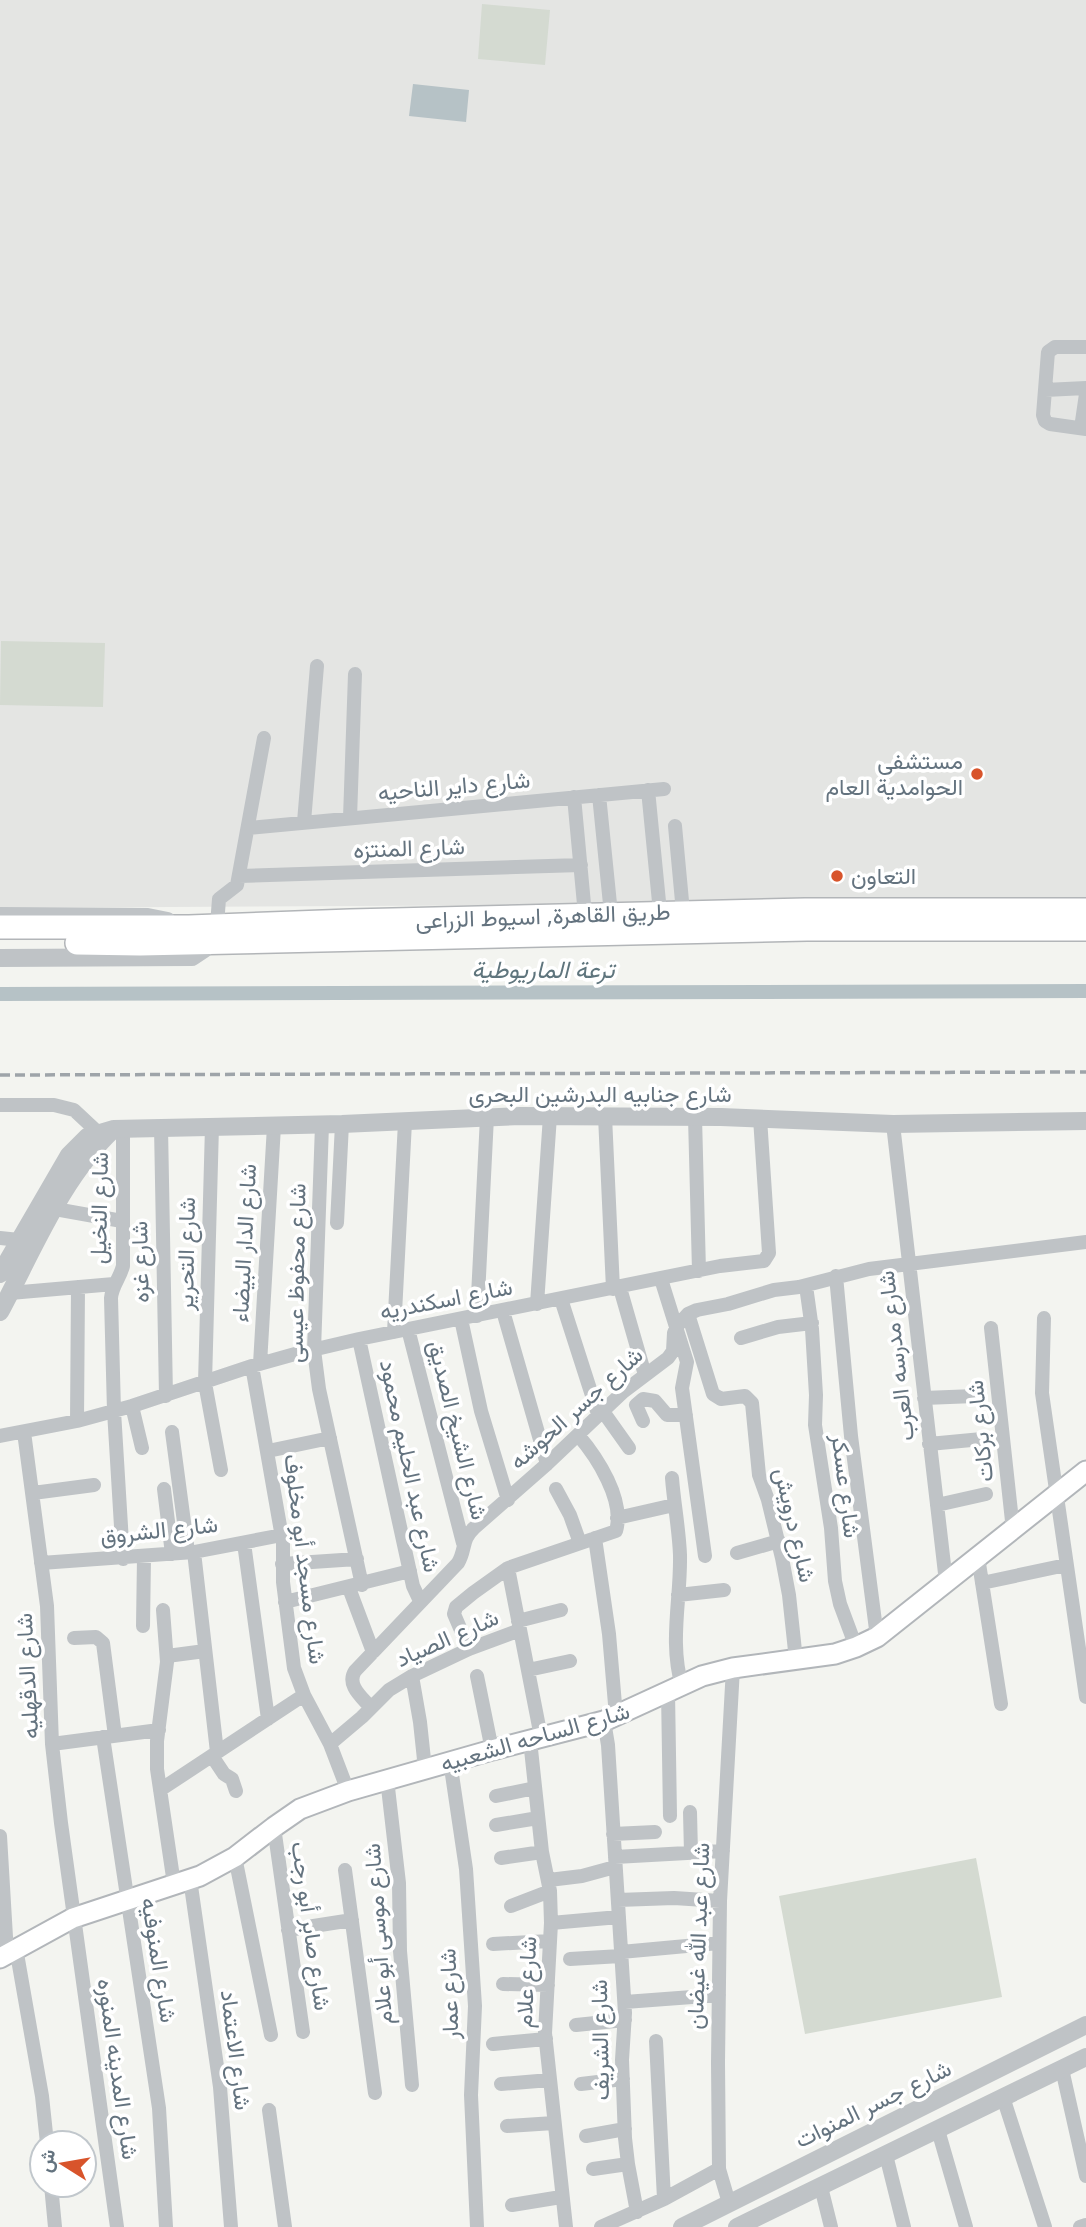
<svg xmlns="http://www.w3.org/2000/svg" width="1086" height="2227" font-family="'Open Sans',Vazirmatn,sans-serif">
	<rect width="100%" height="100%" fill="#f3f4f0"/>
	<path fill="#e4e5e3" d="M0,0H1086V902L0,908Z"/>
	<path fill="#d4dad1" d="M482,4L550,10L545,65L478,59Z
		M1,641L105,643L103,707L0,705Z
		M976,1858L1002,1997L805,2034L779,1896Z"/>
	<path fill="#b6c2c6" d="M413,84L469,90L466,122L409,116Z"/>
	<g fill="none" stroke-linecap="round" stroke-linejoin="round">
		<path stroke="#b6c2c6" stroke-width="14" d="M0,994L1086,991"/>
		<defs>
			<path id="secondary" d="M0,1958L73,1918L200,1876L235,1857L274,1827L300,1809L348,1791L492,1750L604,1721L702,1676L733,1668L835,1654L856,1647L877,1637L1086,1471"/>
			<path id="trunk" d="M0,927H189L350,921L805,910H1086
				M77,943L140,944L807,929H1086"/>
		</defs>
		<use href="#secondary" stroke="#b2b6ba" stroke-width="23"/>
		<use href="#trunk" stroke="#b2b5b8" stroke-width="26"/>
		<path stroke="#bfc3c6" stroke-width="14" d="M1086,347H1055L1048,352L1043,415L1045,421L1050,424L1086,429
			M1045,390L1086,388
			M1081,428L1086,394
			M648,790L660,912
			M599,795L611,914
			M574,797L585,915
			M350,818L355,674
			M304,822L317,666
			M675,826L683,912
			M249,828L664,789
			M239,876L581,865
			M0,914L148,915L168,919
			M217,925L219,899L237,885L264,738
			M0,1105H54L74,1110L104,1138
			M605,1116L613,1289
			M695,1117L699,1271
			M893,1124L946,1582
			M322,1125L314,1350L319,1389L362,1585
			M212,1126L205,1383L221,1470
			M161,1127L166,1396
			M55,1209L122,1221
			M337,1223L342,1124
			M0,1238L19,1240
			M836,1276L851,1436L877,1637
			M661,1279L687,1362L682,1388L705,1556
			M806,1286L812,1329L816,1395L815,1425L831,1528L835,1581L840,1604L856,1647
			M620,1288L645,1375
			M10,1293L114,1284
			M561,1299L598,1414
			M537,1304L550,1116
			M503,1311L547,1464
			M688,1314L713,1394L721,1399L745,1396L752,1403L759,1475L768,1500L782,1558L789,1595L796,1660
			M477,1316L487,1117
			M1044,1318L1042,1393L1086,1697
			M461,1319L481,1411L508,1500
			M991,1328L1013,1530
			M408,1329L463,1543
			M394,1332L405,1122
			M741,1338L778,1327L812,1323
			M359,1339L413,1586L420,1601
			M260,1364L274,1126
			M252,1366L283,1543V1582L294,1668L304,1695L330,1744L348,1791
			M924,1398L975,1396
			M132,1406L142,1448
			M602,1410L629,1448
			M77,1421L78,1287
			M643,1421L636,1405L643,1399L655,1401L667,1415H686
			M24,1432L47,1606L52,1744L61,1823L117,2227
			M172,1432L188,1552
			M0,1436L77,1421L132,1406L252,1366L295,1354L359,1339L720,1266L764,1261L769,1253L760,1118
			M929,1444L982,1439
			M268,1451L330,1438
			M672,1478C674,1504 679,1529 680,1555C681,1599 669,1642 682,1686
			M164,1489L172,1554
			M556,1489L570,1515L580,1543
			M33,1493L94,1485
			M937,1505L986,1494
			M617,1518L674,1505
			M595,1538L609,1634L616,1716
			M244,1543L268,1719
			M194,1552L217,1752
			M737,1553L779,1541
			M978,1557L1001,1704
			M123,1559L114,1411L111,1298C112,1286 120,1278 123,1266V1128
			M41,1563L194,1552L282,1535
			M282,1564L357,1559
			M508,1568L541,1737
			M982,1583L1066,1565
			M349,1588L373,1652
			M678,1595L724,1590
			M285,1602L410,1571
			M163,1610L167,1662L157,1741V1769L174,1884
			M518,1621L561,1610
			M143,1626L144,1557
			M74,1638L96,1637L103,1643L115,1736
			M469,1649L454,1614L456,1607L473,1593L508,1568L616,1531C625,1500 597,1457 578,1435
			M167,1656L205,1651
			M528,1670L570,1661
			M412,1676L420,1722L425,1769
			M477,1676L492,1750
			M668,1692L670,1816
			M371,1708C362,1697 346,1685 355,1671L458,1563C466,1550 461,1540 474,1528L547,1464L623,1392L668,1358L673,1351L674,1333L677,1326L688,1314L697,1310L728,1304L774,1290L799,1287L869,1269L1086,1242
			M604,1721L608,1745L625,2013L622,2060L625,2138L628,2164L637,2212
			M103,1737L159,2108L166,2227
			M530,1740L542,1852L550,1891L551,1923L545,2033L566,2227
			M52,1744L159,1730
			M330,1744L362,1717L389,1690L412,1676L469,1649L520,1630
			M212,1756L224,1774L232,1779L236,1791
			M450,1761L466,1869L475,2006L471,2095L477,2227
			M387,1779L399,1883L400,1951L412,2085
			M160,1790L304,1695
			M496,1796L535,1788
			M690,1812L691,1853
			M496,1825L538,1818
			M274,1827L303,2032
			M613,1834L655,1832
			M0,1836L7,1954
			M235,1857L271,2035
			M615,1857L723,1851
			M501,1858L542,1852
			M345,1870L375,2093
			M190,1879L220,2087L231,2227
			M549,1880L582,1876L615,1867
			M618,1900L674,1898L720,1901
			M511,1906L550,1891
			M551,1923L619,1917
			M288,1930L352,1920
			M493,1944L550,1941
			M16,1948L42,2096L47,2143
			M621,1952L719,1943
			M570,1959L621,1956
			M503,1984L548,1985
			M625,2002L719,1995
			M576,2025L625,2020
			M656,2041L664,2199
			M493,2044L546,2039
			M1062,2069L1086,2176
			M501,2084L550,2080
			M581,2084L623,2079
			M1003,2097L1045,2227
			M269,2110L285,2227
			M507,2126L554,2123
			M938,2130L966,2227
			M586,2136L625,2129
			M886,2155L904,2227
			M593,2169L628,2164
			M51,2185L55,2227
			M821,2187L831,2227
			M729,2203L719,2169L718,2063L720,1901L733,1668
			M512,2205L561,2197
			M601,2227L664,2199L719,2169
			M1080,2227L1086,2225"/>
		<path stroke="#bfc3c6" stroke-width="18" d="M0,958L192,957L204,949L209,942
			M0,1274L69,1155L87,1137L114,1129L342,1124L520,1116L721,1117L893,1124L1086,1121
			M0,1312C33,1251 62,1177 114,1129
			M682,2227L1086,2025
			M737,2227L1086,2057"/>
		<use href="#secondary" stroke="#fff" stroke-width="19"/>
		<use href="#trunk" stroke="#fff" stroke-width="23"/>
		<path stroke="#9ea4a9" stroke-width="3.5" stroke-dasharray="10 5" stroke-linecap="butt" d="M0,1075L1086,1072"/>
	</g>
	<g fill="#d8542b" stroke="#fff" stroke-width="2.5">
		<circle cx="977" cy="774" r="7"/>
		<circle cx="837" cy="876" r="7"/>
	</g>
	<g text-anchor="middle" stroke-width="7" stroke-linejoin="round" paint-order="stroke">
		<g font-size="23" fill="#64737f" stroke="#fff" text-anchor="end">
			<text x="963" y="769">مستشفى<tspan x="963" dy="26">الحوامدية العام</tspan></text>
			<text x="851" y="884" text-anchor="start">التعاون</text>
		</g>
		<g font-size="23" fill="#64737f" stroke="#fff">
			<text transform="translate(454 786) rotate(-5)" y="8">شارع داير الناحيه</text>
			<text transform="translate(409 848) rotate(-2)" y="8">شارع المنتزه</text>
			<text transform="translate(543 916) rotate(-2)" y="8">طريق القاهرة, اسيوط الزراعى</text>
			<text x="600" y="1102">شارع جنابيه البدرشين البحرى</text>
			<text transform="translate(99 1208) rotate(-89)" y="8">شارع النخيل</text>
			<text transform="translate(244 1243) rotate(-87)" y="8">شارع الدار البيضاء</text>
			<text transform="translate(186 1254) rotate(-89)" y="8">شارع التحرير</text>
			<text transform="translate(140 1262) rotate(-91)" y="8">شارع غزه</text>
			<text transform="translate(296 1273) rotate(-89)" y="8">شارع محفوظ عيسى</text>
			<text transform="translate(446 1299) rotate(-11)" y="8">شارع اسكندريه</text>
			<text transform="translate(896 1356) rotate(-97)" y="8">شارع مدرسه العرب</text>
			<text transform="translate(576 1408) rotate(-42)" y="8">شارع جسر الحوشه</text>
			<text transform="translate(458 1430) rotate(76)" y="8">شارع الشيخ الصديق</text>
			<text transform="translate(980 1431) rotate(-96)" y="8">شارع بركات</text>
			<text transform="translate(410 1466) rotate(78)" y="8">شارع عبد الحليم محمود</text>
			<text transform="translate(846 1486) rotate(83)" y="8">شارع عسكر</text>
			<text transform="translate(795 1525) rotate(77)" y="8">شارع درويش</text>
			<text transform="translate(159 1530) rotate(-6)" y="8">شارع الشروق</text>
			<text transform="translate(305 1559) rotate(83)" y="8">شارع مسجد أبو مخلوف</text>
			<text transform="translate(447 1638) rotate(-24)" y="8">شارع الصياد</text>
			<text transform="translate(27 1676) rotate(-93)" y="8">شارع الدقهليه</text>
			<text transform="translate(535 1737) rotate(-16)" y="8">شارع الساحه الشعبيه</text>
			<text transform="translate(311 1926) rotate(82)" y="8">شارع صابر أبو رجب</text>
			<text transform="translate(378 1934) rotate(-94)" y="8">شارع موسى أبو علام</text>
			<text transform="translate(698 1936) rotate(-88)" y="8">شارع عبد الله غيضان</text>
			<text transform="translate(159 1960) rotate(81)" y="8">شارع المنوفيه</text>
			<text transform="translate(526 1982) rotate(-87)" y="8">شارع علام</text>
			<text transform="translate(449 1994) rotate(-92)" y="8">شارع عمار</text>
			<text transform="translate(600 2040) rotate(-91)" y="8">شارع الشريف</text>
			<text transform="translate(236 2050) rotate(83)" y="8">شارع الاعتماد</text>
			<text transform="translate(118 2069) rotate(82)" y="8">شارع المدينه المنوره</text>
			<text transform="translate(873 2104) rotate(-26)" y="8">شارع جسر المنوات</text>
		</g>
		<g font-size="24" font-style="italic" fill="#5f757d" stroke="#fff">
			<text x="543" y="978">ترعة الماريوطية</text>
		</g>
	</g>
	<g transform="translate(63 2164) rotate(281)"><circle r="33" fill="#ffffff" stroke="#c1c7cc" stroke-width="2"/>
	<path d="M0-5L12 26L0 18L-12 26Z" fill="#d8542b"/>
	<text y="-10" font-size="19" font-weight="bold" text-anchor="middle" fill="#64737f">ش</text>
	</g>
</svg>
